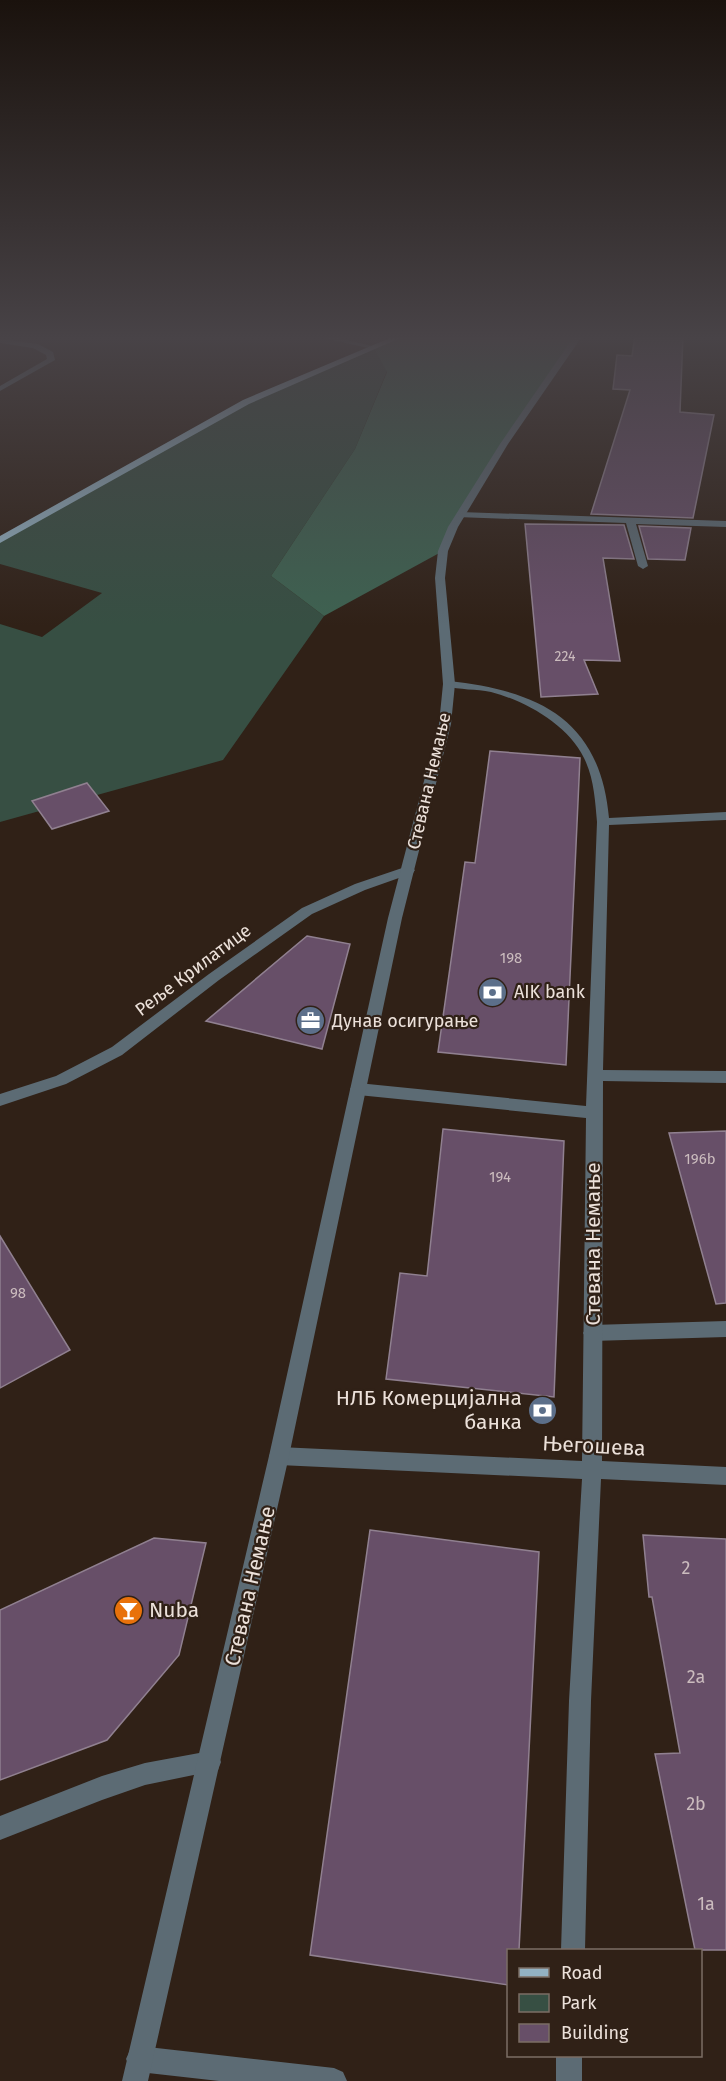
<svg xmlns="http://www.w3.org/2000/svg" width="726" height="2081" font-family="'Fira Sans',sans-serif">
	<rect width="100%" height="100%" fill="#302117"/>
	<path fill="#374f43" d="M373,347L387,371L355,449L271,576L324,616L223,760L0,822V624L42,637L102,593L0,564V540L246,402Z"/>
	<path fill="#3e6251" d="M403,335H524L529,340L577,338L504,444L443,551L324,616L271,576L355,449L387,372L373,347Z"/>
	<path fill="#674f68" stroke="#908090" stroke-width="1.5" d="M635,335H683L680,412L714,415L693,518L591,514L630,390L613,389L617,355L632,356Z
		M525,524L624,525L634,559L603,558L620,661L584,660L598,694L541,697Z
		M639,526L691,528L685,560L648,559Z
		M490,751L580,758L566,1065L438,1052L465,862L475,863Z
		M87,783L109,811L52,829L32,801Z
		M307,936L350,944L322,1049L206,1021Z
		M443,1129L564,1141L554,1397L386,1379L400,1273L427,1276Z
		M726,1131V1303L716,1304L669,1133Z
		M0,1236L70,1350L0,1388Z
		M370,1530L539,1552L519,1950H508V1985L310,1955Z
		M643,1535L726,1539V1950H695L655,1754L680,1753L652,1597H649Z
		M154,1538L206,1543L179,1655L107,1740L0,1780V1610Z"/>
	<g fill="none" stroke-linecap="round" stroke-linejoin="round">
		<path fill="#5c6b74" fill-rule="evenodd" d="M309,335H324L377,347L373,349Z
			M0,339L38,344L53,352L55,360L0,391V386L47,359L46,355L33,348L0,343Z
			M460,512L726,521V527L636,524L648,566L643,569L638,566L626,523L457,517V513Z
			M726,1321V1337L592,1341L586,1338L583,1333L586,1328L592,1325Z"/>
		<path fill="#5c6b74" fill-rule="evenodd" d="M67,335H75L70,338Z
			M449,681C539,691 600,719 609,818L726,812V820L609,825L603,1070L726,1071V1083L603,1081L602,1461L726,1467V1485L601,1479L591,1701L585,1950H561L569,1701L582,1479L279,1465L272,1462L269,1456L272,1450L279,1447L582,1461L586,1118L358,1095L353,1093L350,1089L353,1085L358,1083L586,1106L597,822C595,800 594,778 584,758C568,725 526,701 491,692C476,689 460,690 445,686L443,684Z
			M408,866L415,870L413,873L365,890L312,914L219,980L122,1055L66,1084L0,1106V1094L56,1076L112,1047L209,974L302,908L355,884Z
			M210,1751L218,1754L221,1762L218,1770L145,1785L102,1800L0,1840V1816L102,1776L145,1763Z
			M139,2046L334,2068L343,2072L347,2081H219L139,2072L130,2068L126,2059L130,2050Z
			M556,2056H582V2081H556Z"/>
		<path fill="#5c6b74" fill-rule="evenodd" d="M575,335H583L508,444L458,527L448,551L445,578L455,684L451,724L402,918L289,1456L148,2081H122L269,1456L388,918L439,724L443,684L435,578L438,551L448,527L500,444Z"/>
		<path fill="#93b2c3" fill-rule="evenodd" d="M397,335H407L249,404L0,543V536L243,400Z"/>
	</g>
	<linearGradient id="sky" x2="0" y2="1"><stop stop-color="#1a120d"/><stop offset="0.54" stop-color="#484347"/><stop offset="1" stop-color="#484347" stop-opacity="0"/></linearGradient>
	<rect width="726" height="626" fill="url(#sky)"/>
	<defs>
		<symbol id="bank-disc" viewBox="-11 -11 22 22"><circle r="9.5" fill="#5c6f8a" stroke="#302117"/><path d="M-6-4H6V4H-6ZM0-2.3a2.3 2.3 0 1 0 0 4.6a2.3 2.3 0 1 0 0-4.6Z" fill="#fff"/></symbol>
		<symbol id="office-disc" viewBox="-11 -11 22 22"><circle r="9.5" fill="#5c6f8a" stroke="#302117"/><path d="M-6-3h4V-5.5h4V-3h4V5H-6ZM-1-4.5V-3h2v-1.5ZM-6 0V1H6V0Z" fill="#fff"/></symbol>
		<symbol id="bar-disc" viewBox="-11 -11 22 22"><circle r="9.5" fill="#e8710a" stroke="#302117"/><path d="M-6-5H6L.8 .8V4.5H3.5V6h-7V4.5H-.8V.8Z" fill="#fff"/></symbol>
	</defs>
	<g fill-rule="evenodd">
		<use href="#bank-disc" x="476" y="976" width="33" height="33"/>
		<use href="#office-disc" x="294" y="1004" width="33" height="33"/>
		<use href="#bank-disc" x="526" y="1394" width="33" height="33"/>
		<use href="#bar-disc" x="112" y="1594" width="33" height="33"/>
	</g>
	<g text-anchor="middle" stroke-width="4.5" stroke-linejoin="round" paint-order="stroke">
		<g font-size="14" fill="#cbbcbe">
			<text x="565" y="661">224</text>
		</g>
		<g font-size="15" fill="#cbbcbe">
			<text x="511" y="963">198</text>
			<text x="700" y="1164">196b</text>
			<text x="500" y="1182">194</text>
			<text x="18" y="1298">98</text>
		</g>
		<g font-size="18" fill="#ece1da" stroke="#302117">
			<text transform="translate(429 781) rotate(-77)" y="6">Стевана Немање</text>
			<text transform="translate(193 970) rotate(-37)" y="6">Реље Крилатице</text>
		</g>
		<g font-size="18" fill="#ece1da" stroke="#302117" text-anchor="start">
			<text x="514" y="998">AIK bank</text>
			<text x="332" y="1027">Дунав осигурање</text>
		</g>
		<g font-size="18" fill="#cbbcbe">
			<text x="686" y="1574">2</text>
			<text x="696" y="1683">2a</text>
			<text x="696" y="1810">2b</text>
			<text x="706" y="1910">1a</text>
		</g>
		<g font-size="21" fill="#ece1da" stroke="#302117">
			<text transform="translate(593 1244) rotate(-90)" y="7">Стевана Немање</text>
			<text transform="translate(594 1446) rotate(3)" y="7">Његошева</text>
			<text transform="translate(250 1586) rotate(-77)" y="7">Стевана Немање</text>
		</g>
		<g font-size="21" fill="#ece1da" stroke="#302117" text-anchor="end">
			<text x="522" y="1405">НЛБ Комерцијална<tspan x="522" dy="24">банка</tspan></text>
			<text x="149" y="1617" text-anchor="start">Nuba</text>
		</g>
	</g>
	<rect x="507" y="1949" width="195" height="108" fill="#302117" stroke="#7b6e65" stroke-width="1.5"/>
	<rect x="519" y="1968" width="30" height="9" fill="#93b2c3" stroke="#7b6e65" stroke-width="1.5"/>
	<text x="561" y="1979" font-size="18" fill="#ece1da">Road</text>
	<rect x="519" y="1994" width="30" height="18" fill="#374f43" stroke="#7b6e65" stroke-width="1.5"/>
	<text x="561" y="2009" font-size="18" fill="#ece1da">Park</text>
	<rect x="519" y="2024" width="30" height="18" fill="#674f68" stroke="#7b6e65" stroke-width="1.5"/>
	<text x="561" y="2039" font-size="18" fill="#ece1da">Building</text>
</svg>
